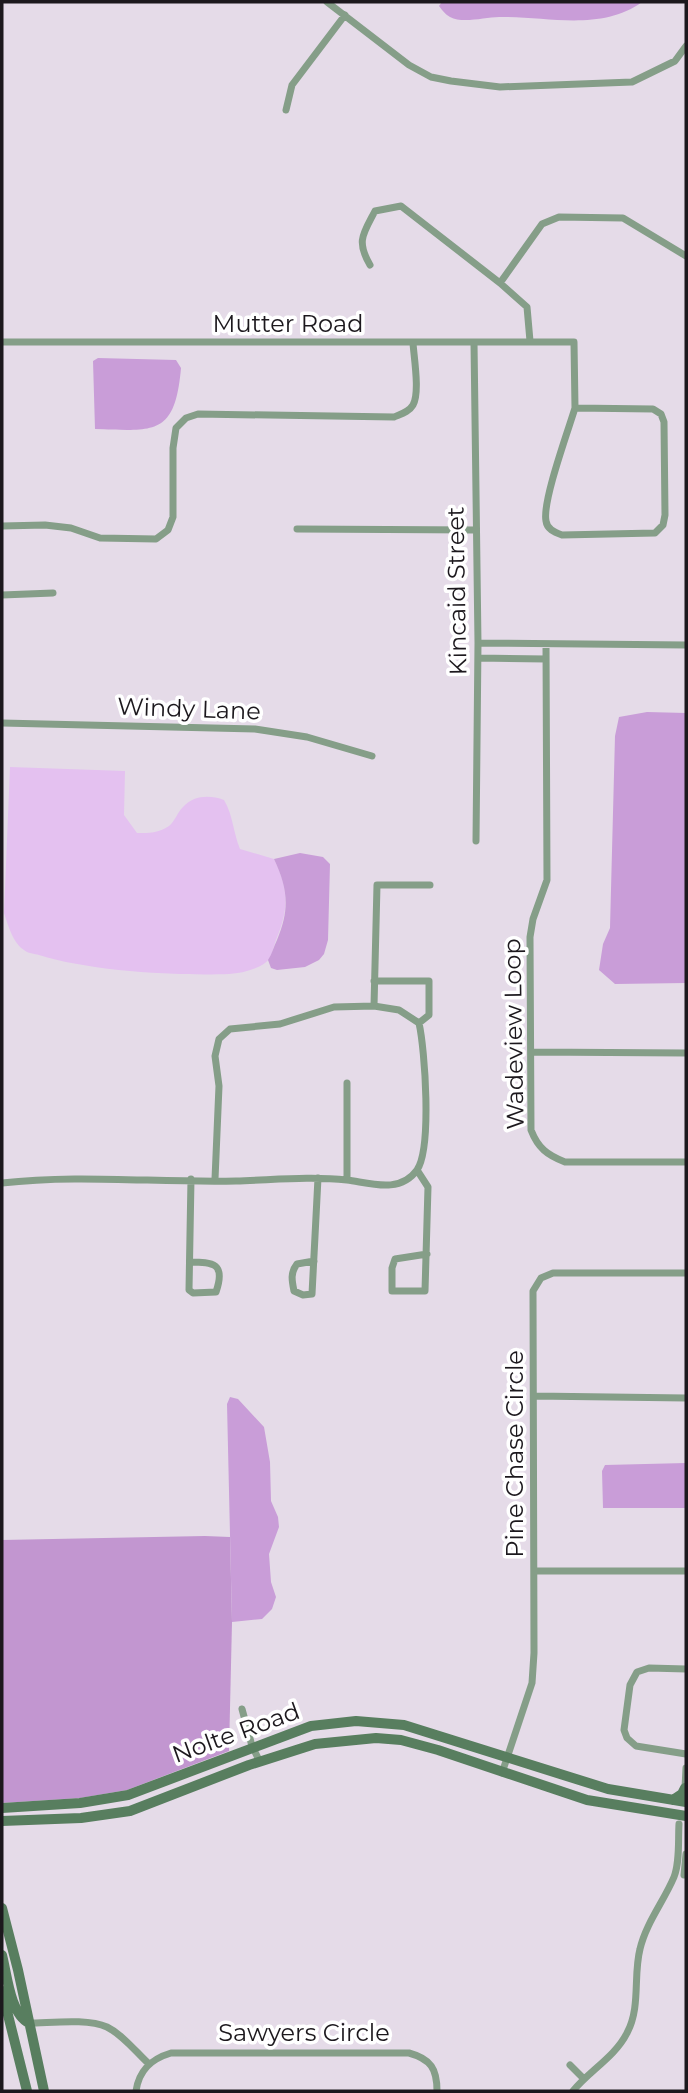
<svg xmlns="http://www.w3.org/2000/svg" width="688" height="2093" font-family="Montserrat,sans-serif">
	<rect width="100%" height="100%" fill="#e5dbe8"/>
	<path fill="#e4c1f0" d="M10,767L125,771L124,815L137,833C149,833 159,833 169,826C175,821 177,813 183,807C194,795 210,795 224,800C233,815 233,832 240,849L274,859C289,890 289,909 276,940C273,948 272,958 265,963C255,970 241,973 229,974C176,976 89,971 39,955C35,954 27,953 24,950C13,943 8,925 4,913Z"/>
	<path fill="#c296d0" d="M205,1536L230,1537L232,1622L229,1751L127,1790L80,1798L2,1803V1540Z"/>
	<path fill="#c99dd8" d="M442,2H642C601,32 546,16 499,17C485,17 463,24 450,17C446,15 442,10 439,6Z
		M98,358L176,360L181,368C175,436 155,431 95,429L93,361Z
		M647,712L686,713V983L615,984L599,970L603,944L610,928L615,736L619,717Z
		M300,853L323,857L330,864L328,940L324,954L319,960L305,967L277,970L271,968L268,960C272,954 274,946 277,940C290,909 288,889 274,859Z
		M230,1397L238,1399L264,1427L270,1462L271,1501L278,1517L279,1527L269,1554L271,1582L276,1597L272,1609L262,1619L232,1622L227,1404Z
		M686,1463V1508H603L602,1471L605,1465Z"/>
	<g fill="none" stroke-linecap="round" stroke-linejoin="round">
		<path stroke="#859e88" stroke-width="7" d="M327,2L409,65L431,77L451,81L500,87L632,82L675,61L686,46
			M286,110L292,85L345,15
			M370,265C356,241 363,234 375,211L401,206L500,283L527,307L530,341
			M500,283L542,224L559,217L623,218L686,256
			M2,342H574L575,408
			M474,342L478,643L476,841
			M575,408L653,409L661,414L664,422L665,515L663,525L655,533L562,535C554,532 547,529 546,521C542,502 568,431 575,408Z
			M2,526L45,525L71,528L100,538L156,539L168,530L173,517V448L176,428L186,418L198,414L394,417C401,414 409,412 413,405C420,393 414,358 413,343
			M297,529L476,530
			M2,595L53,593
			M478,643L686,645
			M546,644L547,880L533,919L530,937L531,1130C538,1148 547,1155 565,1162H686
			M478,658L546,659
			M2,723L255,729L307,737L372,756
			M374,981H429V1015L419,1023
			M374,1006L377,885H430
			M531,1052L686,1053
			M347,1083V1180
			M417,1170L428,1187L425,1291H392V1268L395,1259L427,1254
			M2,1183C80,1174 158,1183 236,1181C273,1180 310,1176 347,1180C370,1183 400,1194 417,1170C432,1148 425,1050 419,1023L399,1010L374,1006L334,1007L280,1024L230,1029L219,1039L215,1056L219,1086L215,1179
			M314,1261L297,1264C290,1273 292,1281 294,1291L303,1295L312,1294L318,1178
			M190,1262C213,1262 226,1263 216,1292L193,1293L189,1290L191,1179
			M534,1396L686,1398
			M535,1571H686
			M686,1669L649,1668L637,1672L630,1685L624,1730L627,1738L636,1746L686,1754
			M242,1709L252,1746L260,1762
			M502,1773L532,1683L534,1653L533,1291L541,1278L553,1273H686
			M685,1788L686,1768
			M684,1875L686,1854
			M29,2023C50,2023 87,2018 107,2027C123,2035 136,2052 149,2064
			M570,2065L583,2078
			M136,2091C139,2070 151,2059 171,2053H409C431,2059 437,2069 437,2091
			M573,2091C589,2071 615,2057 627,2033C641,2007 633,1976 640,1949C646,1923 664,1901 674,1877C680,1862 678,1840 679,1824"/>
		<path stroke="#587e5f" stroke-width="10" d="M673,1800L682,1794L685,1788
			M2,1808L80,1803L128,1795L311,1726L356,1721L404,1725L608,1789L686,1802
			M2,1821L81,1818L130,1811L249,1765L315,1744L376,1738L401,1740L438,1750L587,1800L686,1816
			M2,1908L18,1970L44,2091
			M2,1955C7,1974 10,2014 29,2023
			M2,1991L27,2091"/>
	</g>
	<g text-anchor="middle" stroke-width="7" stroke-linejoin="round" paint-order="stroke">
		<g font-size="24" fill="#1c181d" stroke="#fff">
			<text x="288" y="332">Mutter Road</text>
			<text transform="translate(457 591) rotate(-91)" y="8">Kincaid Street</text>
			<text transform="translate(189 709) rotate(2)" y="8">Windy Lane</text>
			<text transform="translate(514 1034) rotate(-91)" y="8">Wadeview Loop</text>
			<text transform="translate(515 1454) rotate(-90)" y="8">Pine Chase Circle</text>
			<text transform="translate(236 1733) rotate(-20)" y="8">Nolte Road</text>
			<text x="304" y="2041">Sawyers Circle</text>
		</g>
	</g>
	<rect width="688" height="2093" fill="none" stroke="#1c181d" stroke-width="7"/>
</svg>
